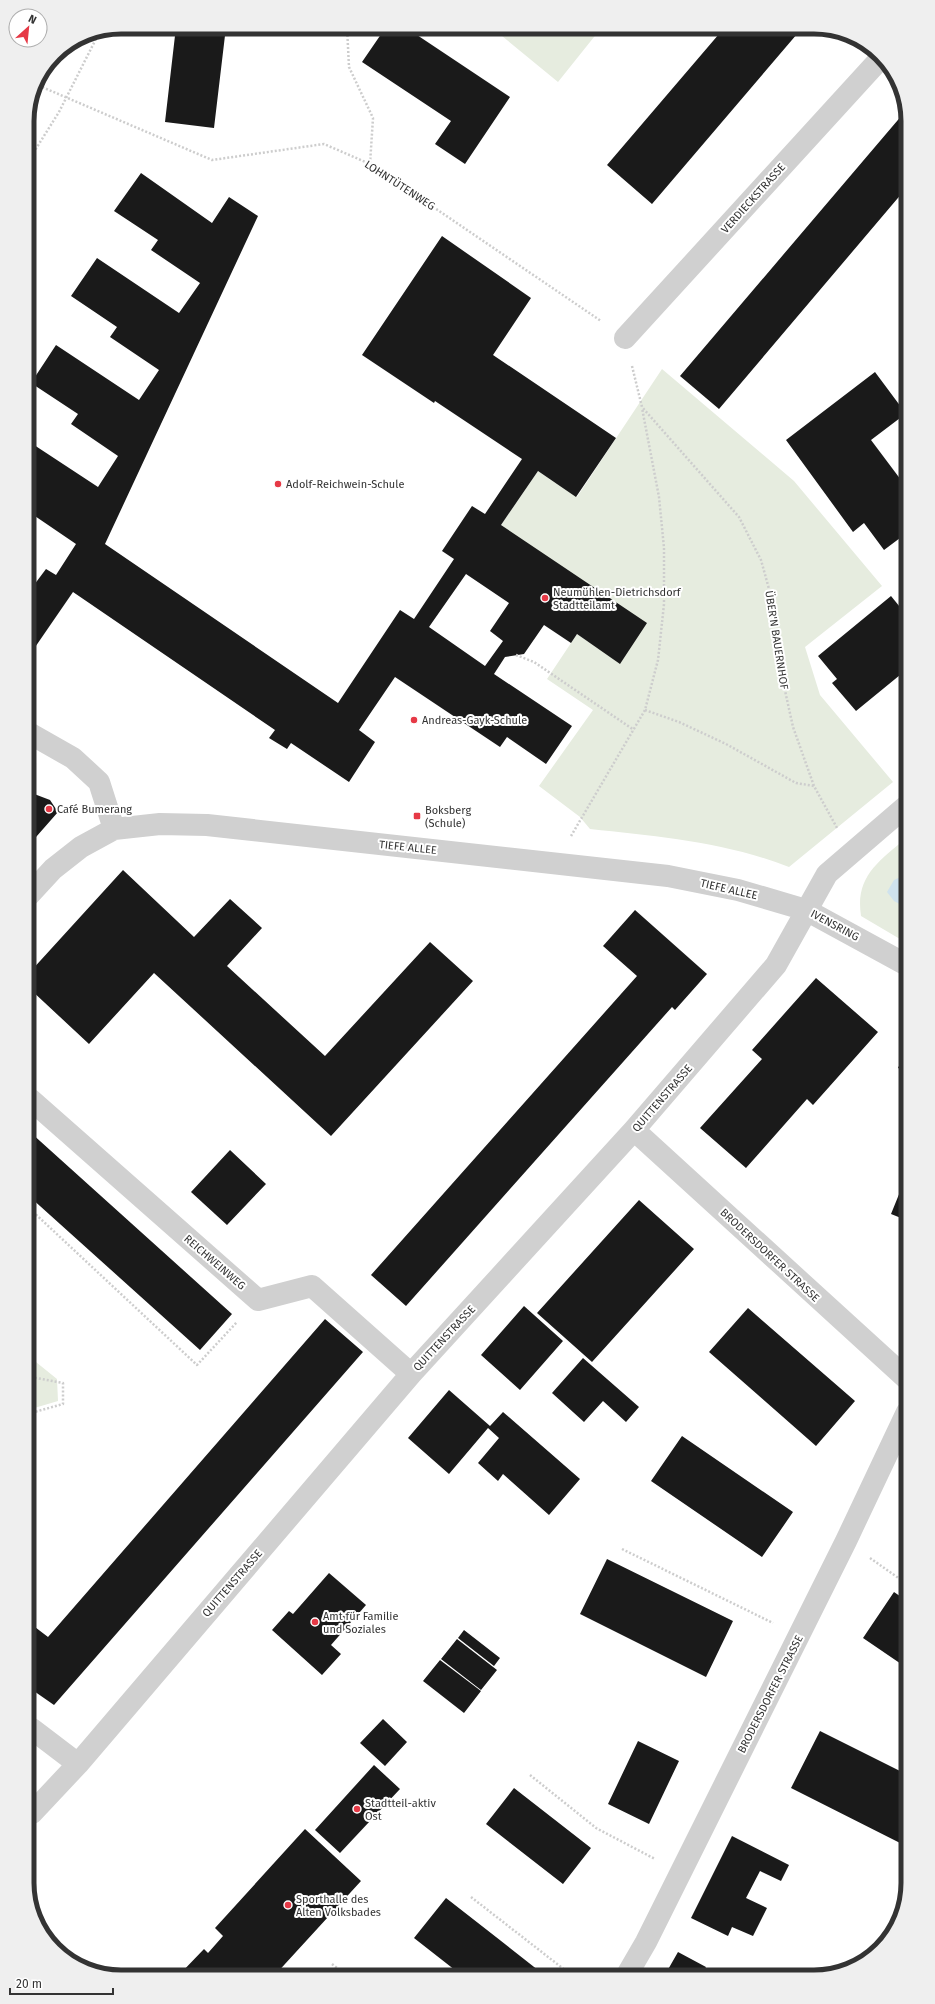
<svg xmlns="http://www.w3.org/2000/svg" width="935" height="2004" font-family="'Fira Sans',sans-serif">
	<rect width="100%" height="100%" fill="#fff"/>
	<path fill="#e6ecdf" d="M491,27H602L558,82Z
		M662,369L794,481L882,586L805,647L820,695L893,782L789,867C725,842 657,836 590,829L580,817L539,786L593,710L547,679L577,634L620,663L501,525L538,471L577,497Z
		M905,839V942L861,916C855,877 878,862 905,839Z
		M31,1358L57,1379L58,1401L31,1409Z"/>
	<path fill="#cfe2ee" d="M905,875V907L894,901L887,892L894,880Z"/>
	<path fill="#1a1a1a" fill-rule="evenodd" d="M176,27H226L214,128L165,122Z
		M386,27H405L510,97L465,164L435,144L451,121L362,62Z
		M725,27H803L652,204L607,165Z
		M903,114V192L719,409L680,376Z
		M141,173L212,223L229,197L258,216L105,544L338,703L400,610L414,619L454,559L442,551L472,506L485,514L522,459L435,401L434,403L362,355L442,236L531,298L493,355L616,438L576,497L538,471L501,525L647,623L620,664L577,634L571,643L544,625L524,654L505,657L494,674L572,726L546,764L507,737L500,747L395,677L359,730L375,742L349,782L291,743L287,749L269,738L275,730L73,592L29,656L28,593L46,569L56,575L76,544L29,512L36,502L28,497V441L98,487L118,456L71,424L78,414L31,383L56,345L139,400L159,370L110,337L117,327L71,296L97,258L179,313L200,283L151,250L158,240L114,211ZM466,574L509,603L490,631L503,641L485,666L429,627Z
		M875,372L904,411V415L871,440L904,484V535L884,550L864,523L853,532L786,440Z
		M891,596L904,612L899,618L904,624L900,629L904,634L905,681L900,675L856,711L832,683L837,679L818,656Z
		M29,792L50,800L58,812L29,845Z
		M123,870L194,937L230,899L262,928L227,966L325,1056L430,942L473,981L331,1136L154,973L89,1044L30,989V972Z
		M635,910L707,974L675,1010L672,1007L406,1306L371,1275L637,976L603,946Z
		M816,978L878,1032L813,1105L807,1099L746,1168L700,1128L762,1059L752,1050Z
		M906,1051V1071L898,1068Z
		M30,1132L232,1314L200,1350L30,1197Z
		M230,1150L266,1184L227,1225L191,1192Z
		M906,1177V1220L891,1214Z
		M639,1200L694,1249L592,1362L537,1313Z
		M524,1306L563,1341L520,1390L481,1355Z
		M748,1308L855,1401L816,1446L709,1352Z
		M325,1319L363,1352L54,1705L31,1689V1624L48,1637Z
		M583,1358L639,1407L626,1422L603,1401L584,1422L552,1393Z
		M449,1390L490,1426L503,1412L580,1479L549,1515L503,1474L498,1481L478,1463L499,1438L488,1428L449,1474L408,1438Z
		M682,1436L793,1512L762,1557L651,1481Z
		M607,1559L733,1621L706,1677L580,1614Z
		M329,1573L366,1605L331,1645L341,1654L322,1675L272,1630L289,1611L293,1614Z
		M894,1592L907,1601V1668L863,1638Z
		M464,1630L500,1658L494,1666L458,1638Z
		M457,1639L497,1670L481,1690L441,1659Z
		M440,1660L481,1691L464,1713L423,1681Z
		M383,1719L407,1742L385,1766L360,1743Z
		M820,1731L908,1775V1847L791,1788Z
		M638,1741L679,1761L649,1824L608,1804Z
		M374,1765L400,1789L340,1853L315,1830Z
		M514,1788L591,1848L563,1884L486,1824Z
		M305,1829L361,1881L274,1976L265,1974L264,1976H178L204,1949L208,1953L223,1936L215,1928Z
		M732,1836L789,1865L781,1881L760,1871L746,1898L767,1908L753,1936L732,1927L728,1936L691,1918Z
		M446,1898L496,1937L543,1974H460L414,1938Z
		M678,1952L706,1967L703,1973H666Z"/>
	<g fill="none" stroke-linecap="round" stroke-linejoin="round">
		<path stroke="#cdcdcd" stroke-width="2.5" stroke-dasharray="2 2" stroke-linecap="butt" d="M347,27L349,67L373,118L370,164
			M35,84L212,160L324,144L370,164L601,321
			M27,163L59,112L100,31
			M632,366L642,407L739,517L761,560L774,607L784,686L793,727L814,786L837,828
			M516,655L534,662L634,730
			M645,710L679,722L726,744L796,783L814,786
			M571,836L645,710L658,660L664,604V548L659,497L642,408
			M30,1209L197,1365L237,1322
			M31,1377L63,1383V1404L31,1413
			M622,1549L773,1623
			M870,1558L907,1584
			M530,1775L596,1828L655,1859
			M471,1897L570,1974
			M332,1964L346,1975"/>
		<path stroke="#d0d0d0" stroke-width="22" d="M625,338L880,59
			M29,733L73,758L99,782L114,829
			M29,895L53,869L81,847L114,829L160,824L207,825L668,876L738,890L806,910L905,964
			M30,1099L258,1300L312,1286L411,1374
			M634,1130L907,1379
			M32,1729L78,1764
			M32,1813L78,1764L411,1374L634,1130L776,965L827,874L905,807
			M628,1973L646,1942L846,1541L907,1412"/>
	</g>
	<g fill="#e63946" stroke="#fff" stroke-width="1.5">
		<circle cx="278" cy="484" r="4"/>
		<circle cx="545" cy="598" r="4"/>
		<circle cx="414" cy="720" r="4"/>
		<circle cx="49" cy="809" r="4"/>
		<rect x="413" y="812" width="8" height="8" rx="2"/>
		<circle cx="315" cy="1622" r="4"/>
		<circle cx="357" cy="1809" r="4"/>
		<circle cx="288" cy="1905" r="4"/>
	</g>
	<g text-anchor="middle" stroke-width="4" stroke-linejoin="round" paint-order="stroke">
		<g font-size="11" fill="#333" stroke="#fff">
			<text transform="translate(400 185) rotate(33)" y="4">LOHNTÜTENWEG</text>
			<text transform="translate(753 198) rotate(-48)" y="4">VERDIECKSTRASSE</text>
			<text transform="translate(777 640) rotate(81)" y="4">ÜBER'N BAUERNHOF</text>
			<text transform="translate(408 847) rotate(6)" y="4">TIEFE ALLEE</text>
			<text transform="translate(729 889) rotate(13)" y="4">TIEFE ALLEE</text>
			<text transform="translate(835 925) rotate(28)" y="4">IVENSRING</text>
			<text transform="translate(662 1098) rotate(-49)" y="4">QUITTENSTRASSE</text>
			<text transform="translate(770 1255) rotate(43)" y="4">BRODERSDORFER STRASSE</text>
			<text transform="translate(215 1262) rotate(41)" y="4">REICHWEINWEG</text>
			<text transform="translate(444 1338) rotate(-47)" y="4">QUITTENSTRASSE</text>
			<text transform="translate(232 1583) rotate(-49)" y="4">QUITTENSTRASSE</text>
			<text transform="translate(770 1694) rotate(-63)" y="4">BRODERSDORFER STRASSE</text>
		</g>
		<g font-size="11" fill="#333" stroke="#fff" text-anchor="start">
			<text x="286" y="488">Adolf-Reichwein-Schule</text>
			<text x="553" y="596">Neumühlen-Dietrichsdorf<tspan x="553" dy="13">Stadtteilamt</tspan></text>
			<text x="422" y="724">Andreas-Gayk-Schule</text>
			<text x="57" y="813">Café Bumerang</text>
			<text x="425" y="814">Boksberg<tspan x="425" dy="13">(Schule)</tspan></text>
			<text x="323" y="1620">Amt für Familie<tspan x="323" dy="13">und Soziales</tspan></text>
			<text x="365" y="1807">Stadtteil-aktiv<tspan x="365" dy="13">Ost</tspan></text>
			<text x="296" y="1903">Sporthalle des<tspan x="296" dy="13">Alten Volksbades</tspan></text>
		</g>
	</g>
	<path d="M0 0H935V2004H0ZM121 34H814A87 87 0 0 1 901 121V1883A87 87 0 0 1 814 1970H121A87 87 0 0 1 34 1883V121A87 87 0 0 1 121 34Z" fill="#efefef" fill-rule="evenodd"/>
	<path fill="none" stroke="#333" stroke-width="5" d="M121 34H814A87 87 0 0 1 901 121V1883A87 87 0 0 1 814 1970H121A87 87 0 0 1 34 1883V121A87 87 0 0 1 121 34Z"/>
	<g transform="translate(28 28) rotate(27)"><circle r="19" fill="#ffffff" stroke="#adadad"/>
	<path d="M0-3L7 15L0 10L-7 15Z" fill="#e63946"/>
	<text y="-6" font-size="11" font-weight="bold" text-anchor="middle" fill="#333333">N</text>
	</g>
	<path d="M10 1988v6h103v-6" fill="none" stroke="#333333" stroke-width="2"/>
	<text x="16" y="1988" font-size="12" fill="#333333" stroke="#ffffff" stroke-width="3" paint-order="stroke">20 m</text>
</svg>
